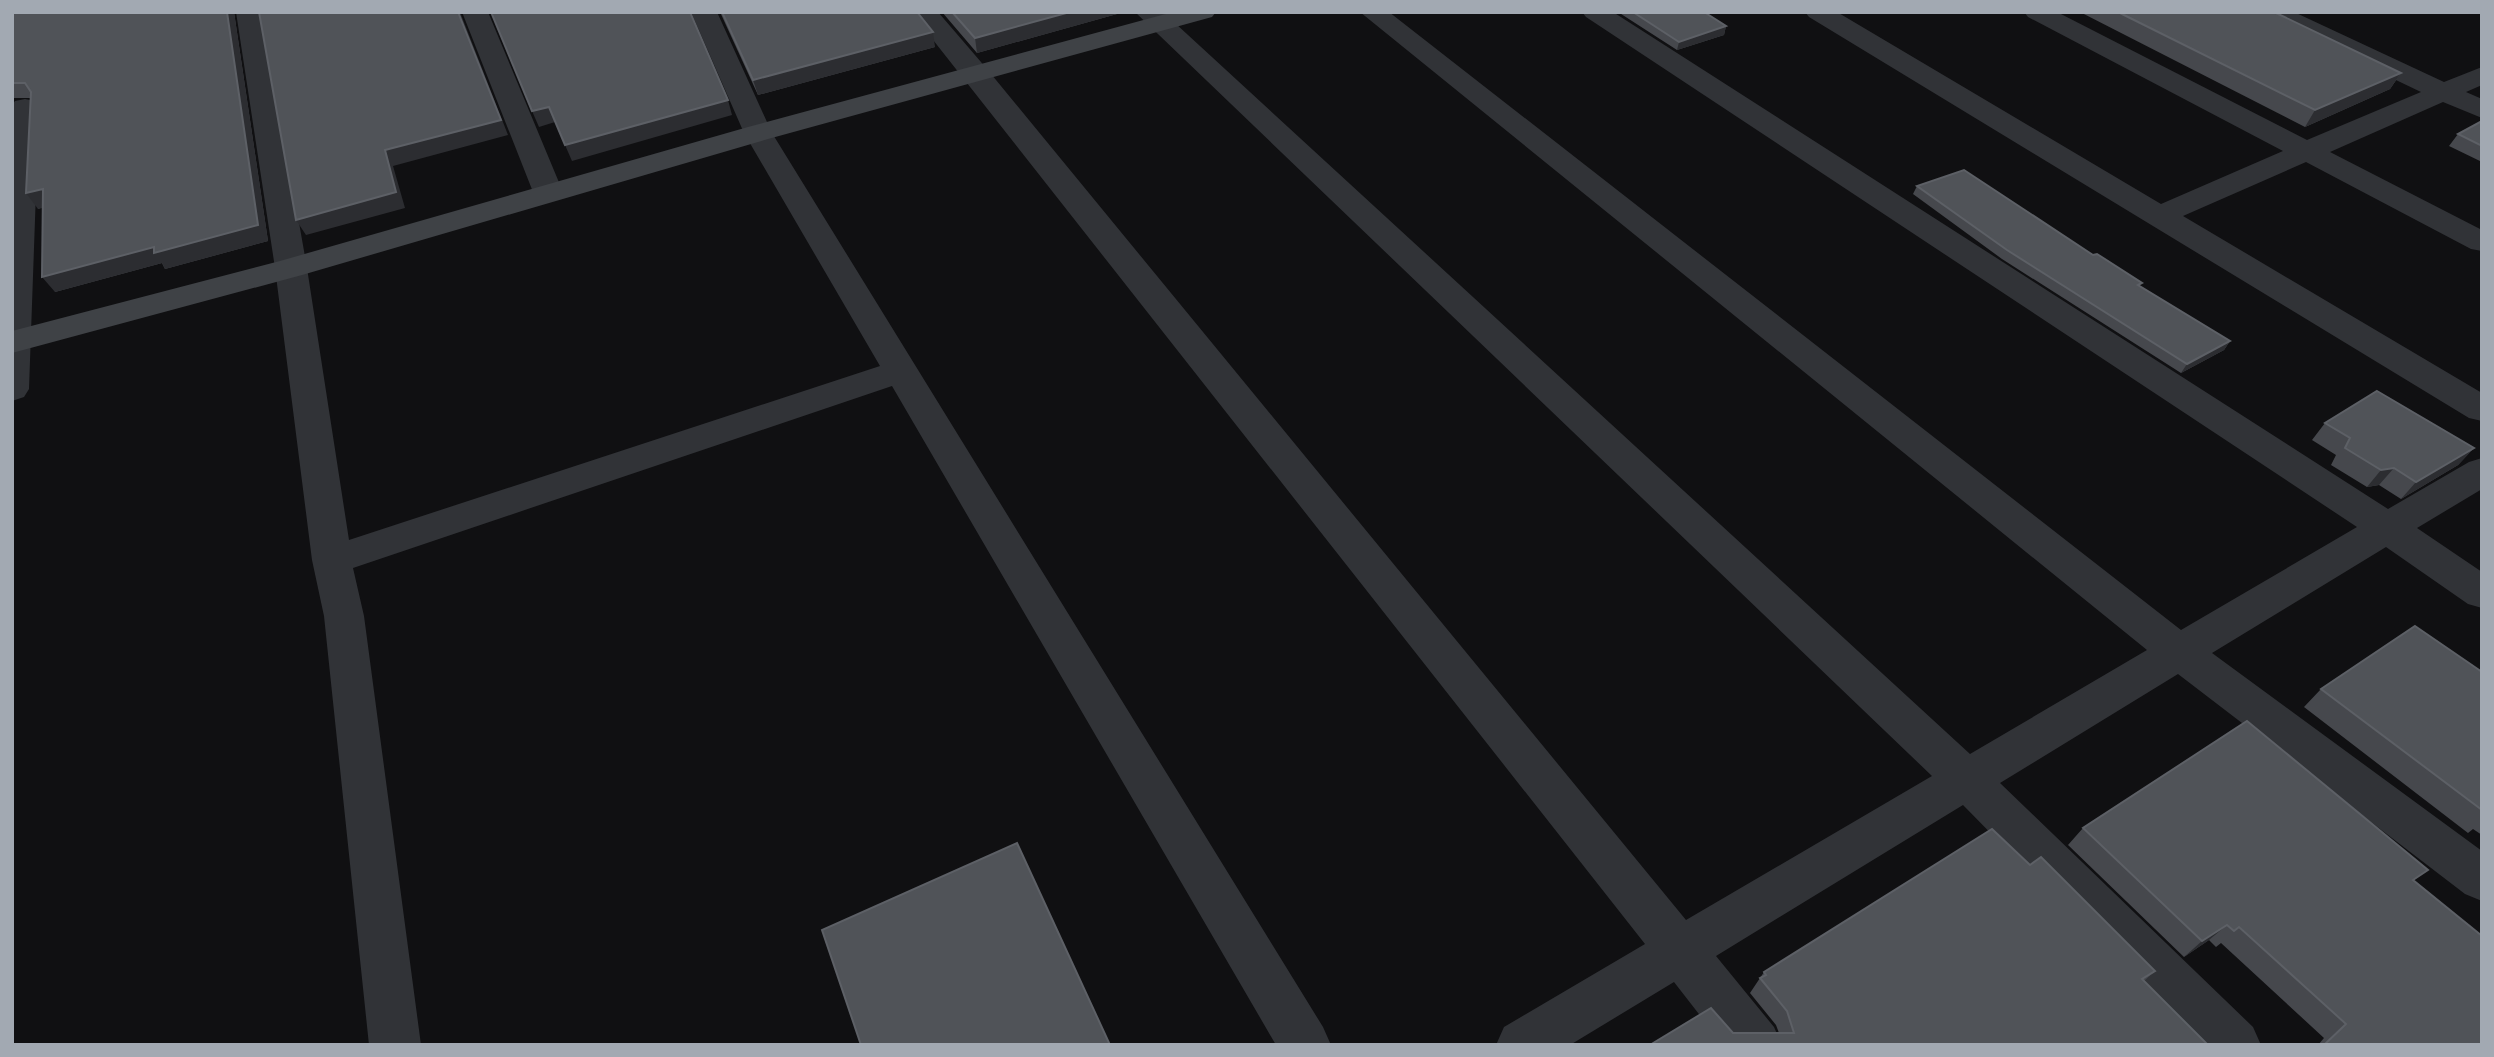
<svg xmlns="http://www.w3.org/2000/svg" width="2494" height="1057" font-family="Ubuntu,sans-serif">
	<rect width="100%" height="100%" fill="#101012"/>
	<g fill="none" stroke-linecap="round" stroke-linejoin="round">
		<path fill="#313337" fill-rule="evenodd" d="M236,12H262L307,268L349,540L880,366L744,133L691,12H717L772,133L1323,1027L1331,1045H1276L892,386L353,568L364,616L421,1045H369L324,616L312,560L275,268Z
			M462,12H488L563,192L559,198L548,201L537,198L533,192Z
			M911,12H938L987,69L1686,920L1932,776L1135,12H1163L1970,754L2147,650L1360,12H1389L2181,630L2357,527L1586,17L1582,12H1613L2388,509L2469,462L2482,458V489L2417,528L2482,572V608L2468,604L2386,547L2212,653L2482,851V901L2465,894L2178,674L2000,783L2253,1027L2261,1045H2199L1963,805L1716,956L1774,1027L1782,1045H1723L1674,982L1570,1045H1496L1504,1027L1645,944Z
			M1805,12H1837L2161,204L2283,151L2028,17L2024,12H2057L2307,140L2421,92L2264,17L2260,12H2294L2444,82L2482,67V85L2466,92L2482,99V118L2443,102L2330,152L2482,230V251L2471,249L2306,162L2183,216L2482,393V421L2469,418L1809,17Z
			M25,99L35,101L39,107L29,389L24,397L12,401V105L15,101Z"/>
		<path fill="#3f4246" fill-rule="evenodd" d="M1173,12H1216L1212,17L768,139L302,275L12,353V331L280,261L748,127Z"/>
	</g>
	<path fill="#46484d" d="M12,12H234L268,241L165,269L162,263L55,292L43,207L38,209L30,98H14L12,101Z
		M720,12H917L935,47L758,95Z
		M942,12H1117V14L977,53Z
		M1618,12H1704L1726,26L1724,35L1677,50Z
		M2080,12H2274L2401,73L2390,89L2305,127Z
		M2482,121V162L2449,146L2458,134Z
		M1917,186L2140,287L2230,341L2224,350L2181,373L2002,259L1913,194Z
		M2325,423L2474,448L2458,465L2401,499L2379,485L2367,487L2331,465L2336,455L2312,440Z
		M2482,672V835L2473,829L2468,833L2304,707L2321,689Z
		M2083,828L2414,880L2482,1045H2318L2324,1038L2221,943L2216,947L2209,940L2184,957L2068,845Z
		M2030,865L2155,971L2144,981L2208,1045L1733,1033H1779L1776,1025L1750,993L1764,972Z"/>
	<path fill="#2c2d31" d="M227,12H234L268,241L165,269L162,263L55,292L42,277L154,247Z
		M458,12H460L508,135L393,166L405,208L306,235L296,220L385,150Z
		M1070,12H1117V14L977,53L975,38Z
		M1726,26L1724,35L1677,50L1679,42Z
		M933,32L935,47L758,95L753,80Z
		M2401,73L2390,89L2305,127L2315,110Z
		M728,100L732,115L572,161L565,145Z
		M549,107L555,122L539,127L532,111Z
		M43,189L55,205L38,209L26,193Z
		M2230,341L2224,350L2181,373L2187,364Z
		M2474,448L2458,465L2401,499L2416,482Z
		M2394,468L2379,485L2367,487L2381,470Z
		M2227,925L2209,940L2184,957L2202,941Z"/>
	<path fill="#505358" stroke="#5d6066" stroke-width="2" d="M12,12H227L258,225L154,253V247L42,277L43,189L26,193L31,92L25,83H12Z
		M259,12H458L501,120L385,150L396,192L296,220Z
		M491,12H690L728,100L565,145L549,107L532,111Z
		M722,12H917L933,32L753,80Z
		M952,12H1070L975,38Z
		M1633,12H1704L1726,26L1679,42Z
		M2118,12H2274L2401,73L2315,110Z
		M2482,121V146L2458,134Z
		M1964,170L2093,255L2097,254L2142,283L2138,285L2230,341L2187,364L2007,250L1917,186Z
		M2377,391L2474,448L2416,482L2394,468L2381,470L2345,448L2350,438L2325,423Z
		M2415,626L2482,672V810L2321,689Z
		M2247,721L2428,870L2413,880L2482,936V1045H2324L2346,1024L2239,927L2234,931L2227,925L2202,941L2083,828Z
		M1992,829L2030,865L2041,857L2155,971L2142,979L2208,1045H1650L1711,1008L1733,1033H1794L1787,1011L1760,978L1766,975L1764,972Z
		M1017,843L1110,1045H861L822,930Z"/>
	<rect width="2494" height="1057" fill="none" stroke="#a2a9b2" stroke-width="28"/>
</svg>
